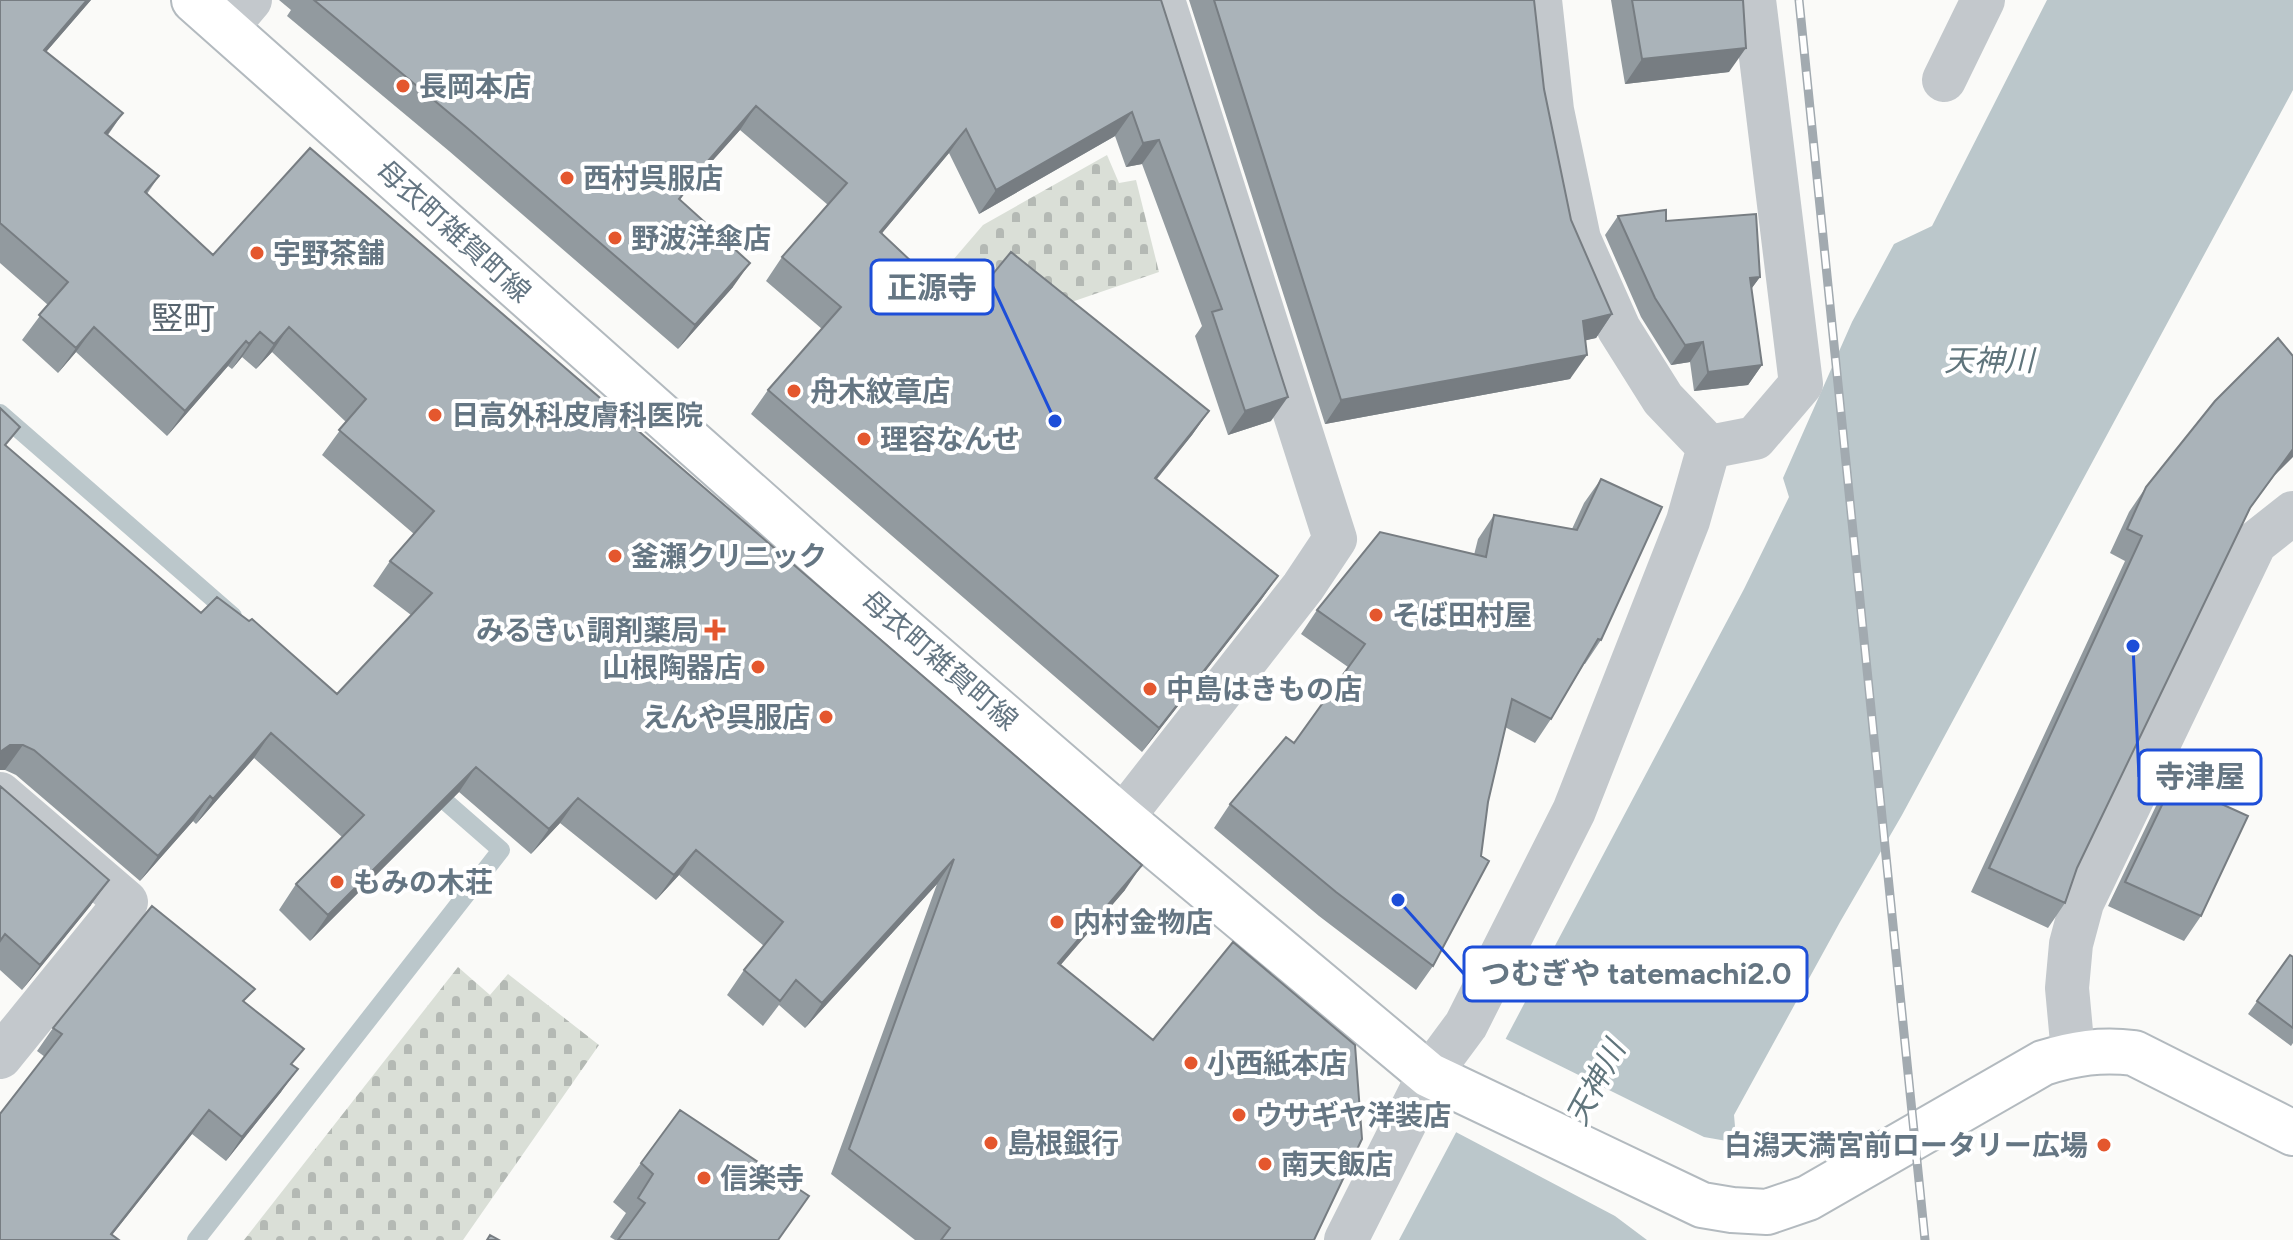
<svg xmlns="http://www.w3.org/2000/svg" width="2293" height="1240" font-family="Figtree,'Noto Sans JP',sans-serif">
	<defs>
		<pattern id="cemetery-stones" width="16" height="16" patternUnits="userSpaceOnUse" patternTransform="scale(2)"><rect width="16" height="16" fill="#dadfd7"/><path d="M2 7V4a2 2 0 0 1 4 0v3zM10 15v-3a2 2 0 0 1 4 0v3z" fill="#b4b9b4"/></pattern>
	</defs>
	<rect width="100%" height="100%" fill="#fafaf8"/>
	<path fill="url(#cemetery-stones)" d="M1107,155L1119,183L1136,180L1159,272L1054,308L1003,261L924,345L898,324L983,225Z
		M458,967L490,995L508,974L599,1045L463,1240H244Z"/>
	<path fill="#bbc7cb" d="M2047,0H2293V90L1902,815L1840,922L1734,1115L1736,1138L1682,1240H1399L1744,589L1789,497L1783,478L1852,322L1894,244L1932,226Z"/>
	<path fill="#fafaf8" d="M1502,1037L1704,1137L1738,1143L1687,1240H1647L1615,1216L1452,1130Z"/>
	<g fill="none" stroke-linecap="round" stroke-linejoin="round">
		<path stroke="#bbc7cb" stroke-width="18" d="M0,413L233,616
			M196,1240L501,850L430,788"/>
		<defs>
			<path id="secondary" d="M194,0L850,583L1122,818L1429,1075L1702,1205L1732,1210L1767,1212L1808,1198L2043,1063C2075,1053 2101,1049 2134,1053L2293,1133"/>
		</defs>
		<use href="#secondary" stroke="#b3babf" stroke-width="48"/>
		<path stroke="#c3c8cc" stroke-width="44" d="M1540,0L1552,110L1579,239L1619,329L1663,399L1709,447
			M226,28L250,0
			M1944,80L1983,0
			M0,794L126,902L0,1057
			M1122,818L1303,587L1335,539L1163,0
			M2073,1053L2067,988L2071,944L2082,903L2255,543L2293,513
			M1346,1240L1429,1075L1466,1025L1574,811L1688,521L1709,447L1755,438L1801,384L1754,0"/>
		<use href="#secondary" stroke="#fff" stroke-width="44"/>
		<defs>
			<path id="rail" d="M1799,0L1925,1240"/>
		</defs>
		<use href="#rail" stroke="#a2aab0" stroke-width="9"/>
		<use href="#rail" stroke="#fff" stroke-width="6" stroke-dasharray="18" stroke-linecap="butt"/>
	</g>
	<path fill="#929a9f" d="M0,0H91L46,52L123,113L108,135L159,176L147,194L213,255L1125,890L1060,965L1314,1240H915L831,1174L937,884L805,1028L779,1005L763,1026L727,995L744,970L764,946L679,875L656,900L560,823L531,854L459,792L310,941L279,910L296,884L342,837L254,758L196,824L193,821L140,881L16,775L5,770L6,446L201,613L337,694L411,615L373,586L390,561L414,534L322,455L346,422L272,352L256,369L242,357L232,369L228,366L167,436L76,352L58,373L22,340L48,305L0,263Z
		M279,0H1161L1271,421L1228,435L1195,336L1202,326L1142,164L1126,167L1115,136L979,214L949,153L882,233L963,310L1209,411L1192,435L1157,479L1278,576L1261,600L1142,752L751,414L768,390L822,329L766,281L782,257L828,205L740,130L689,187L680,200L733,287L678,349L449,151L287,16L291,10Z
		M1189,0H1534L1544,89L1571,220L1612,314L1596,338L1585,340L1570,379L1325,424Z
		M1611,0H1743L1729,72L1625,84Z
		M1618,216L1666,221L1760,277L1751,289L1762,365L1748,385L1694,391L1690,362L1671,365L1641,317L1605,235Z
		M2274,476L2248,511L2077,868L2065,903L2048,928L1971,892L2125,561L2110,553L2129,512L2146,487Z
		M1601,479V640L1585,664H1584L1551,719L1535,743L1505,727L1433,966L1416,990L1319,916L1214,828L1230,804L1294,743L1348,667L1301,634L1317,610L1474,555L1478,539L1494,515L1572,529L1584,503Z
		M2173,782L2201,916L2184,941L2108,906L2156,806Z
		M0,786L91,905L22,990L0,970Z
		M2290,955L2293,957V1043L2291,1046L2248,1014Z
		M245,1003L293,1065L281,1092L226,1161L192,1134L112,1235L0,1240L45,1057L37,1051L53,1028Z
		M641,1163L778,1240H615L610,1237L626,1213L613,1202Z"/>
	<path fill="#777d82" d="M87,0H91L26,75L44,50Z
		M1746,48L1729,72L1625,84L1642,59Z
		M756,106L740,130L689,187L662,223L694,177Z
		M1132,112L1115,136L979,214L996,190Z
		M123,113L105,138V133Z
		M966,129L949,153L863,256L880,232Z
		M1159,140L1142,164L1126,167L1143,143Z
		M750,263L733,287L678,349L695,325Z
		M1760,277L1746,296L1750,278Z
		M1612,314L1596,338L1566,345L1583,321Z
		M94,327L76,352L58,373L76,348Z
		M289,327L272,352L256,369L274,344Z
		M260,332L242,357L232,369L249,344Z
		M246,341L228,366L167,436L185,411Z
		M1703,342L1690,362L1671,365L1685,345Z
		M1587,355L1570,379L1325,424L1341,400Z
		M1762,365L1748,385L1694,391L1708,372Z
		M1288,397L1271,421L1228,435L1245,411Z
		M1209,411L1192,435L1138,502L1155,478Z
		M2293,449V457L2274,476Z
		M1278,576L1261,600L1142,752L1159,728Z
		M271,733L254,758L196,824L213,799Z
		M10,745H23L5,770H0V752Z
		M476,767L459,792L310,941L328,915Z
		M210,796L193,821L140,881L158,856Z
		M578,798L560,823L531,854L549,829Z
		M696,850L679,875L656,900L674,875Z
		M954,859L937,884L805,1028L822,1003Z
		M1142,865L1125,890L1041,988L1058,963Z
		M109,880L91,905L22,990L40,965Z
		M298,1069L281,1092L226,1161L242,1137Z
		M209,1110L192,1134L108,1240H107Z"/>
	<path fill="#aab3b9" stroke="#777d82" stroke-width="2" d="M0,0H87L44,50L123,113L105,133L159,176L145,192L213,255L310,148L1142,865L1058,963L1153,1040L1233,942L1355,1045L1362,1139L1314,1240H941L950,1228L849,1149L954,859L822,1003L796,980L780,1001L744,970L783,922L696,850L674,875L578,798L549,829L476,767L328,915L296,884L364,815L271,733L213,799L210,796L158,856L34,750L23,745H10L0,752V408L20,427L5,445L201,613L217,597L249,621L252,619L337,694L432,593L390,561L434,511L339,430L366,399L289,327L274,344L260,332L249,344L246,341L185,411L94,327L76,348L39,315L68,282L0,223Z
		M314,0H1161L1288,397L1245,411L1212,312L1222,309L1159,140L1143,143L1132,112L996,190L966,129L880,232L963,310L1011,252L1209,411L1155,478L1278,576L1159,728L768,390L841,307L782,257L847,183L756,106L694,177L695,179L679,199L750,263L695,325L466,127Z
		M1214,0H1534L1544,89L1571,220L1612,314L1583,321L1587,355L1341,400Z
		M1632,0H1743L1746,48L1642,59Z
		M1666,210V221L1756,214L1760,277L1750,278L1762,365L1708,372L1703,342L1685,345L1655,298L1618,216Z
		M2278,338L2293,356V449L2250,508L2077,868L2065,903L1989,868L2142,536L2127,529L2146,487L2215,401Z
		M1601,479L1662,507L1601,640L1598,639L1551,719L1512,699L1488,802L1481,856L1489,861L1433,966L1336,892L1230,804L1286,737L1294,743L1365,644L1317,610L1380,532L1486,557L1494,515L1577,530Z
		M2173,782L2248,816L2201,916L2125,882Z
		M0,786L109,880L40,965L5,934L0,941Z
		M152,906L255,989L243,1001L304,1049L291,1064L298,1069L242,1137L209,1110L111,1234L119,1240H0V1114L62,1034L53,1028Z
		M2290,955L2293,957V1028L2257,1001Z
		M680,1110L809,1196L778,1240H618L645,1203L638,1198L653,1174L641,1163Z
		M490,1235L499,1240H487Z"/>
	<g fill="#e4572e" stroke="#fff" stroke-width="3">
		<circle cx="403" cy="86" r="8"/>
		<circle cx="567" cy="178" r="8"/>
		<circle cx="615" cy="238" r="8"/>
		<circle cx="257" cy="253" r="8"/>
		<circle cx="794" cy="391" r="8"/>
		<circle cx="435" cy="415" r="8"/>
		<circle cx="864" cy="439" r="8"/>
		<circle cx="615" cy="556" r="8"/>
		<circle cx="1376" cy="615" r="8"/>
		<path d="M711 618h8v8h8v8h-8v8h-8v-8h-8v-8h8z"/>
		<circle cx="758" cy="667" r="8"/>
		<circle cx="1150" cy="689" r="8"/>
		<circle cx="826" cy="717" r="8"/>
		<circle cx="337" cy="882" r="8"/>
		<circle cx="1057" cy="922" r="8"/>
		<circle cx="1191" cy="1063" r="8"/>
		<circle cx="1239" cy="1115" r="8"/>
		<circle cx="991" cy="1143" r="8"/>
		<circle cx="2104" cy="1145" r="8"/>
		<circle cx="1265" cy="1164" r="8"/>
		<circle cx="704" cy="1178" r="8"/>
	</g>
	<g text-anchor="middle" stroke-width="8" stroke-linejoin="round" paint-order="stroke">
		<g font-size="28" font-weight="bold" fill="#657683" stroke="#fff" text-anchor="start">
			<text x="419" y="96">長岡本店</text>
			<text x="583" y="188">西村呉服店</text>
			<text x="631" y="248">野波洋傘店</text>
			<text x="273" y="263">宇野茶舗</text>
			<text x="810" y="401">舟木紋章店</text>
			<text x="451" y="425">日高外科皮膚科医院</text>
			<text x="880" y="449">理容なんせ</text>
			<text x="631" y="566">釜瀬クリニック</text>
			<text x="1392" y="625">そば田村屋</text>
			<text x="699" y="640" text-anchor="end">みるきぃ調剤薬局</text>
			<text x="742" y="677" text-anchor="end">山根陶器店</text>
			<text x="1166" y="699">中島はきもの店</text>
			<text x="810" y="727" text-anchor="end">えんや呉服店</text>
			<text x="353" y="892">もみの木荘</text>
			<text x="1073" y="932">内村金物店</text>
			<text x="1207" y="1073">小西紙本店</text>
			<text x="1255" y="1125">ウサギヤ洋装店</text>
			<text x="1007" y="1153">島根銀行</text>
			<text x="2088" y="1155" text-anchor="end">白潟天満宮前ロータリー広場</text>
			<text x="1281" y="1174">南天飯店</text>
			<text x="720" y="1188">信楽寺</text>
		</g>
		<g font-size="28" fill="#657683" stroke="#fff">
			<text transform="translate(454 231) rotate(42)" y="10">母衣町雑賀町線</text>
			<text transform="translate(940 660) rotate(41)" y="10">母衣町雑賀町線</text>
		</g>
		<g font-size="30" font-style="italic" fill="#60757c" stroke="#fff">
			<text x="1989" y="371">天神川</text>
			<text transform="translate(1596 1083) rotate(-62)" y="10">天神川</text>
		</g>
		<g font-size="32" fill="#57646e" stroke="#fff">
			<text x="183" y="329">竪町</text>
		</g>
	</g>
	<path fill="none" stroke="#1d4ed8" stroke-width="3" d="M1055 421L993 287M2133 646L2139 777M1398 900L1464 974"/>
	<g fill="#1d4ed8" stroke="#fff" stroke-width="3">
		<circle cx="1055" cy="421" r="8"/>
		<circle cx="2133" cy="646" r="8"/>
		<circle cx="1398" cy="900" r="8"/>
	</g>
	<g fill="#fff" stroke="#1d4ed8" stroke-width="3">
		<rect x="871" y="260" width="122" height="54" rx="8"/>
		<rect x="2139" y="750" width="122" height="54" rx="8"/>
		<rect x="1464" y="947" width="343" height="54" rx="8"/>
	</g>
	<g font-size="30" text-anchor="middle" font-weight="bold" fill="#657683">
		<text x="932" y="298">正源寺</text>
		<text x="2200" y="787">寺津屋</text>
		<text x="1636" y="984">つむぎや tatemachi2.0</text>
	</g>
</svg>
